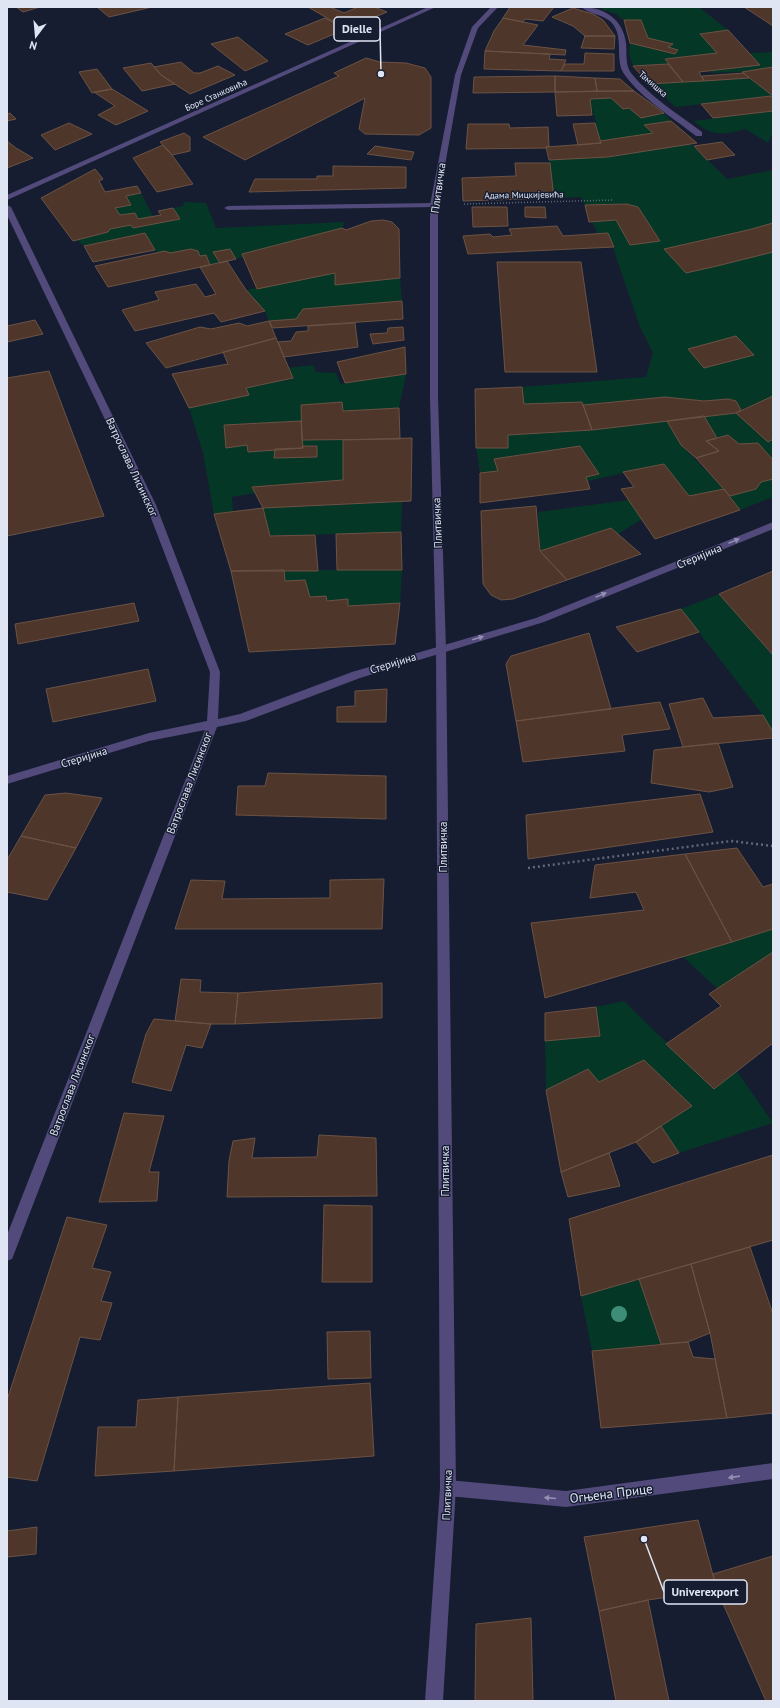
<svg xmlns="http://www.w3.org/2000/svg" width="780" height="1708" font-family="'PT Sans',sans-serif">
	<rect width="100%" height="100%" fill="#161d31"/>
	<path fill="#053726" d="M605,7H699L728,30L700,34L717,53L666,59L668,64L633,66L629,53L630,43L675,54L678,50L668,47L672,43L648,38L641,20H624L616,14L601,9Z
		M773,52V67L742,72L712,73L711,71L760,65L749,53Z
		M749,78C757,84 765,89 773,96V99L770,96L676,107L649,84Z
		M611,98L623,109L629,108L641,118L664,113L671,121L644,125L653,133L600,141L590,99Z
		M773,111V132L768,143L745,129C721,136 713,136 693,121Z
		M691,144L727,179L773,170V396L741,410L736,401L728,399L704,401L665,397L583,405L581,402L524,404L522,387L646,377L653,353L640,327L608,233L598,234L592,222L616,220L630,245L660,240L638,207L627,204L585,205L581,197L554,198L549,160L608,157Z
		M141,193L153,216L138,219L135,213L120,215L115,208L126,196Z
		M184,202L206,203L216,228L345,222L342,228L242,254L243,257L236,259L230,249L214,253L220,263L210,265L206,255L200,256L198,251C188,248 181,253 171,253C167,253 164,251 159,253L155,250L145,233L84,246L77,240L108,232L110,229L131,225L133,228L179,219L173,208L183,206Z
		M335,273L336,285L400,278L402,301L303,309L296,319L269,321L265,311L246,290Z
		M313,365L316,372L336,373L341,384L406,374L399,408L343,411L342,402L301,405V421L224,425L226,448L247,445L248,452L275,449V458L317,457V446H302V440H343V480L252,487L255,493L232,497L233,512L214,514L203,453L189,408L249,395L246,388L292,379L288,368Z
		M736,413L768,441L773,439V460L758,443L739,444L728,435L717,438L704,416Z
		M667,421L681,445L724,489L689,496L664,464L588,481L586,477L599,474L580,446L495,459L498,471L480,473L476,448H508V435L592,430Z
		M773,479V497L740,510L730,496L756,489L761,482Z
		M629,500L642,519L618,534L611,528L540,551L538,512Z
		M402,502L401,532L270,536L263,508Z
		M284,570H402L400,603L348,606V599L327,601L326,596L310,597L305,580L285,581Z
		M719,594L773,655V732L763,715L681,609Z
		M773,929V952L718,989L683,957Z
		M624,1001L714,1089L736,1070L773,1123L679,1153L661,1126L692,1106L644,1060L599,1082L587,1069L546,1090L545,1041L599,1036L596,1007Z
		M639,1279L661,1344L592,1351L581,1296Z"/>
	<path fill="#4e372a" stroke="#6b5244" d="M16,7H40L23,12Z
		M97,7H152L109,17Z
		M308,7H330L344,13L358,7H374L387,12L346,29Z
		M510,7H554L543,21L525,19L523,22L503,18Z
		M744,7H773V26Z
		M573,8L593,14L603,20L615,36H585L573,26L552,17Z
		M325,18L346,29L308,45L285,34Z
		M503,18L538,25L523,45L566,50L565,55L485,51L494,31Z
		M624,20H641L648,38L673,44L668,47L678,50L675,54L630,43Z
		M728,30L760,65L699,72L704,81L683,82L665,59L717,53L700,34Z
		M585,36H615L614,49L581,48Z
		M238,37L268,61L245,71L211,44Z
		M485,51L550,54L549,59L566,60L561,71L484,69Z
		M585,53L614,54V71H561L565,64H584Z
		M366,58L380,62L406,63L425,68L431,77V128L419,135L365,134L359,129L365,98L245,160L203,137L339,76L334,73Z
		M181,62L194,73H200L218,66L235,75L190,94L161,75L154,67Z
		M151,63L161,75L175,84L142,91L123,68Z
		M668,64L683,82L649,84L633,66Z
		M773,67V96L742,72L760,69Z
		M97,69L112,89L92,93L79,72Z
		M744,73L749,78L704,81L702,76Z
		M555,76V92L473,93L474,77Z
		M555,76L595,78L597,91L555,92Z
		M595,78L620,79L634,91H597Z
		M112,89L148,111L116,125L98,115L115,106L94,92Z
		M634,91L664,113L641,118L629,108L623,109L611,98L590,99L592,115L557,116L555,92Z
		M771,96L773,99V111L713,118L701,104Z
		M10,113L16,119L7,121V114Z
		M671,121L697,143L608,157L549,160L546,147L601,143L600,141L653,133L644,125Z
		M69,123L92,134L55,150L41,135Z
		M595,123L601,143L578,145L573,124Z
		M468,124H509L510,128L548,127L549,146L546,147L547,148L466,149Z
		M184,133L190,137V151L172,155L160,142Z
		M7,141L16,148L33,158L7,168Z
		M722,142L735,155L707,160L694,146Z
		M163,145L172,155L193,184L157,192L133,158Z
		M375,146L414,152L411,160L367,154Z
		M515,163H550L554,198L463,201L462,178L516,176Z
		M333,166L406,167V188L249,192L255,179H317V176H333Z
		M95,169L103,179L99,181L105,192L137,186L141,193L126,196L131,205L115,208L120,215L135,213L138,219L161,215L158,211L173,208L180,219L133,228L131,225L110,229L108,232L73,241L41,198Z
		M627,204L638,207L660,241L630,245L616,220L589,222L585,205Z
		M472,207H507L508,226L473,227Z
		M525,207H545L546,218L525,217Z
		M383,220L392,222L399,229L400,278L335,285V273L257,289L242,254L342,228L346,230L371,221Z
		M773,223V252L721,265L686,273L664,249L748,230Z
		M557,226L563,236L608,233L614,247L468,254L463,236L490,234L493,237L512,235L509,229Z
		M145,233L155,250L93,262L84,246Z
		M191,249L198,251L200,256L206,255L210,265L108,287L95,266L165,251L170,253Z
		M230,249L236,259L220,263L213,252Z
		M227,261L246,290L265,311L221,322L214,313L135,331L122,310L159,300L155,292L196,284L205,297L216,294L200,267Z
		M497,262H581L597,372H505Z
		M402,301L403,319L273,328L269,321L296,319L303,309Z
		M35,320L43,334L7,342V326Z
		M269,321L276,338L166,368L146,343L200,327L211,329L239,323L247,326Z
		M355,323L358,347L284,357L278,342L291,341L296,332L308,331V326Z
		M403,327L404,340L373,344L370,334L387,333L388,328Z
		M736,336L754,355L704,368L688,349Z
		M276,338L293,378L246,388L249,395L189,408L172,374L228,364L223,352Z
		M405,347L406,374L345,383L337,362Z
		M49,371L104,516L7,536V378Z
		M522,387L524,404L582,402L592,430L508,435V448H476L475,389Z
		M773,396V439L768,442L736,413Z
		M665,397L704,401L728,399L736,401L741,410L736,413L592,430L583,405Z
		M342,402L343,411L399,408L400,439L302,440L301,405Z
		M704,416L717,438L706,441L719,451L696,458L681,445L667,421Z
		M301,421L303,448L248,452L247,445L226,448L224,425Z
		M728,435L739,444L758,443L773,460V479L761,482L756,489L730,496L696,458L719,451L706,441Z
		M412,438L411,501L263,508L252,487L343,480V440Z
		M302,446H317V457L274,458L275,449L303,448Z
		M580,446L599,474L586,477L590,489L480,503V473L498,471L494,459Z
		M664,464L689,496L724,489L740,510L655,539L621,489L634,487L623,472Z
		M536,506L540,551L567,580L513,599L501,600L491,595L483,584L481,511Z
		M263,508L270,536L315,535L318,571H231L214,514Z
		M611,528L641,554L567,580L540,551Z
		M401,532L402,570H337L336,534Z
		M284,570L285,581L305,580L310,597L326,596L327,601L348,599V606L400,603L395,644L249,652L231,571Z
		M773,571V655L719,594Z
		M134,603L139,621L18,644L15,624Z
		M681,609L699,632L637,652L616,627Z
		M589,633L611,709L516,721L506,664L511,656Z
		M148,669L156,701L53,722L46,689Z
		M387,689L386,722H337V707L355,706V691Z
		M703,698L713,718L763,715L773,732V738L683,747L669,704Z
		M660,702L670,729L622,735L625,751L523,762L516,721Z
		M718,743L733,787L709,792L651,783L654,750Z
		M268,773L386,776V819L236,815L238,786H265Z
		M66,793L102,798L76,848L21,836L45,795Z
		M700,794L713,832L528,859L526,815Z
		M21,836L76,848L47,900L7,892V860Z
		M737,848L763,887L773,884V929L732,942L685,854Z
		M685,854L732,942L545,998L531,923L644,910L636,892L590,898L595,865Z
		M384,879L382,929H175L191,880L225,881L222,899L330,898V880Z
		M773,952V1043L714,1089L666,1044L721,1006L709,994Z
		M181,979L201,980L200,992L238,993L235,1024H211L175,1021Z
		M382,983V1018L235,1024L238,993Z
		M596,1007L600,1036L545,1041V1013Z
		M154,1019L211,1024L202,1048L186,1045L171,1091L132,1082L146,1034Z
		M644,1060L692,1106L636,1142L561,1172L546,1090L588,1069L599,1082Z
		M124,1113L164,1116L149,1172H159L157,1201L99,1202Z
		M661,1126L679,1153L653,1163L636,1142Z
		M319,1135L376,1138L377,1196L227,1197L229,1161L233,1141L255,1138L252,1158L317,1157Z
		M609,1153L620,1186L568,1197L561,1172Z
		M773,1155V1240L581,1296L569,1219Z
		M324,1205L372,1206V1282H322Z
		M67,1217L107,1225L92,1268L111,1272L101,1301L112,1303L100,1340L80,1337L37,1481L7,1477V1400Z
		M750,1247L773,1314V1413L727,1418L710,1333L691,1264Z
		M691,1264L710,1333L688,1342L661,1344L639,1279Z
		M370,1331L371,1378L328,1379L327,1332Z
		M688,1342L693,1357L715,1359L727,1418L601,1428L592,1351Z
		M370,1383L374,1456L174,1471L178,1397Z
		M178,1397L174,1471L95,1476L98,1427H136L138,1400Z
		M698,1520L717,1590L648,1600L599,1611L584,1537Z
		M37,1527L36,1554L7,1557V1531Z
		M773,1556V1701H766L717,1590L713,1574Z
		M648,1600L669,1701H616L599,1611Z
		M531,1618L533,1701H475L476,1624Z"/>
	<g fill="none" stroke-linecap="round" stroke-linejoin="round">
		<path stroke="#616779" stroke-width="1.5" stroke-dasharray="1 2" stroke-linecap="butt" d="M464,204L614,200"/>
		<path stroke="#616779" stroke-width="2.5" stroke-dasharray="2 3" stroke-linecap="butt" d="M528,868L731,841L773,846"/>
		<path fill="#514a7a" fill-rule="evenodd" d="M434,203L438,205L437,207L228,210L224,208L228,206Z"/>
		<path fill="#514a7a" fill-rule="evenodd" d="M428,7H436L7,200V195Z
			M581,7C604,7 623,19 626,43C627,53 625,65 631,73C650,97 678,114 702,132V136H696C672,117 642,99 624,74C614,59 625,36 611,22C602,14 589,14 581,7Z
			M7,205L11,207L156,505L220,672L218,719L240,714L352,672L536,618L773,522V529L544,622L360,678L246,721L217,727L14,1254L12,1259L7,1261V1235L205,730L149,741L7,784V776L149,733L207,721L210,672L146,505L7,215Z
			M773,1463V1479L566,1507L448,1496L442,1494L440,1488L442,1482L448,1480L566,1491Z"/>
		<path fill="#514a7a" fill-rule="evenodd" d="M491,7H498L478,28L461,75L438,205V397L446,649L456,1488L443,1701H425L440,1488L436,649L430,397V205L455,75L472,27Z"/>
	</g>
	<circle fill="#3e8d78" cx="619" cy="1314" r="8"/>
	<defs><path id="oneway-solid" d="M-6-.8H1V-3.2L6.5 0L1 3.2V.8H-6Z"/></defs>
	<g fill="#9190b0">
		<use href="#oneway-solid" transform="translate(734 541) rotate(-22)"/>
		<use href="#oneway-solid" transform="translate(601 595) rotate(-22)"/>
		<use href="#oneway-solid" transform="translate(478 638) rotate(-16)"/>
		<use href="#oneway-solid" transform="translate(734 1477) rotate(172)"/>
		<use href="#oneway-solid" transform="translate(550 1498) rotate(-175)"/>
	</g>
	<g text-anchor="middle" stroke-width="3" stroke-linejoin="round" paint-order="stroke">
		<g font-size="9" fill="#dfe5f3" stroke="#161d31">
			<text transform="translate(653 84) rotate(41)" y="3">Тамишка</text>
			<text transform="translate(216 95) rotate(-24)" y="3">Боре Станковића</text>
			<text transform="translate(524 195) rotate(-1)" y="3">Адама Мицкијевића</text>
		</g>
		<g font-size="11" fill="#dfe5f3" stroke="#161d31">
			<text transform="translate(438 188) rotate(-82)" y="4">Плитвичка</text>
			<text transform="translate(132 467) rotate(65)" y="4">Ватрослава Лисинског</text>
			<text transform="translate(437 523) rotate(-92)" y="4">Плитвичка</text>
			<text transform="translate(699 556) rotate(-22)" y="4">Стеријина</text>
			<text transform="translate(393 663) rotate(-17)" y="4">Стеријина</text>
			<text transform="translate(84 757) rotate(-17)" y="4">Стеријина</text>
			<text transform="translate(189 783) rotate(-69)" y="4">Ватрослава Лисинског</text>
			<text transform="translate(443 847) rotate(-90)" y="4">Плитвичка</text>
			<text transform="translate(72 1085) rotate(-69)" y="4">Ватрослава Лисинског</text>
			<text transform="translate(445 1171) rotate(-90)" y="4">Плитвичка</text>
			<text transform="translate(447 1495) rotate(-88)" y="4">Плитвичка</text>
		</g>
		<g font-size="13" fill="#dfe5f3" stroke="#161d31">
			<text transform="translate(611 1493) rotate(-7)" y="5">Огњена Прице</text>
		</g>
	</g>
	<path fill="none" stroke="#dfe5f3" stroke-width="1.5" d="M381 74L380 29M644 1539L664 1592"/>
	<g fill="#dfe5f3" stroke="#161d31" stroke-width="1.5">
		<circle cx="381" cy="74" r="4"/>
		<circle cx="644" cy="1539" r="4"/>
	</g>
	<g fill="#161d31" stroke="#dfe5f3" stroke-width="1.5">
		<rect x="334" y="17" width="46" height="24" rx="4"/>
		<rect x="664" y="1580" width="83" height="24" rx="4"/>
	</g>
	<g font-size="12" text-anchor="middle" font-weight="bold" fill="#dfe5f3">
		<text x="357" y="33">Dielle</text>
		<text x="705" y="1596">Univerexport</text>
	</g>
	<rect width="780" height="1708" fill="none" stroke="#dfe5f3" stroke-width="16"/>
	<g transform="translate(36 36) rotate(196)" stroke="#161d31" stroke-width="3" paint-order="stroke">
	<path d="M0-3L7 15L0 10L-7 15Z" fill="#dfe5f3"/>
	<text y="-6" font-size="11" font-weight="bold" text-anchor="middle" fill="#dfe5f3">N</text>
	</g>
</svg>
